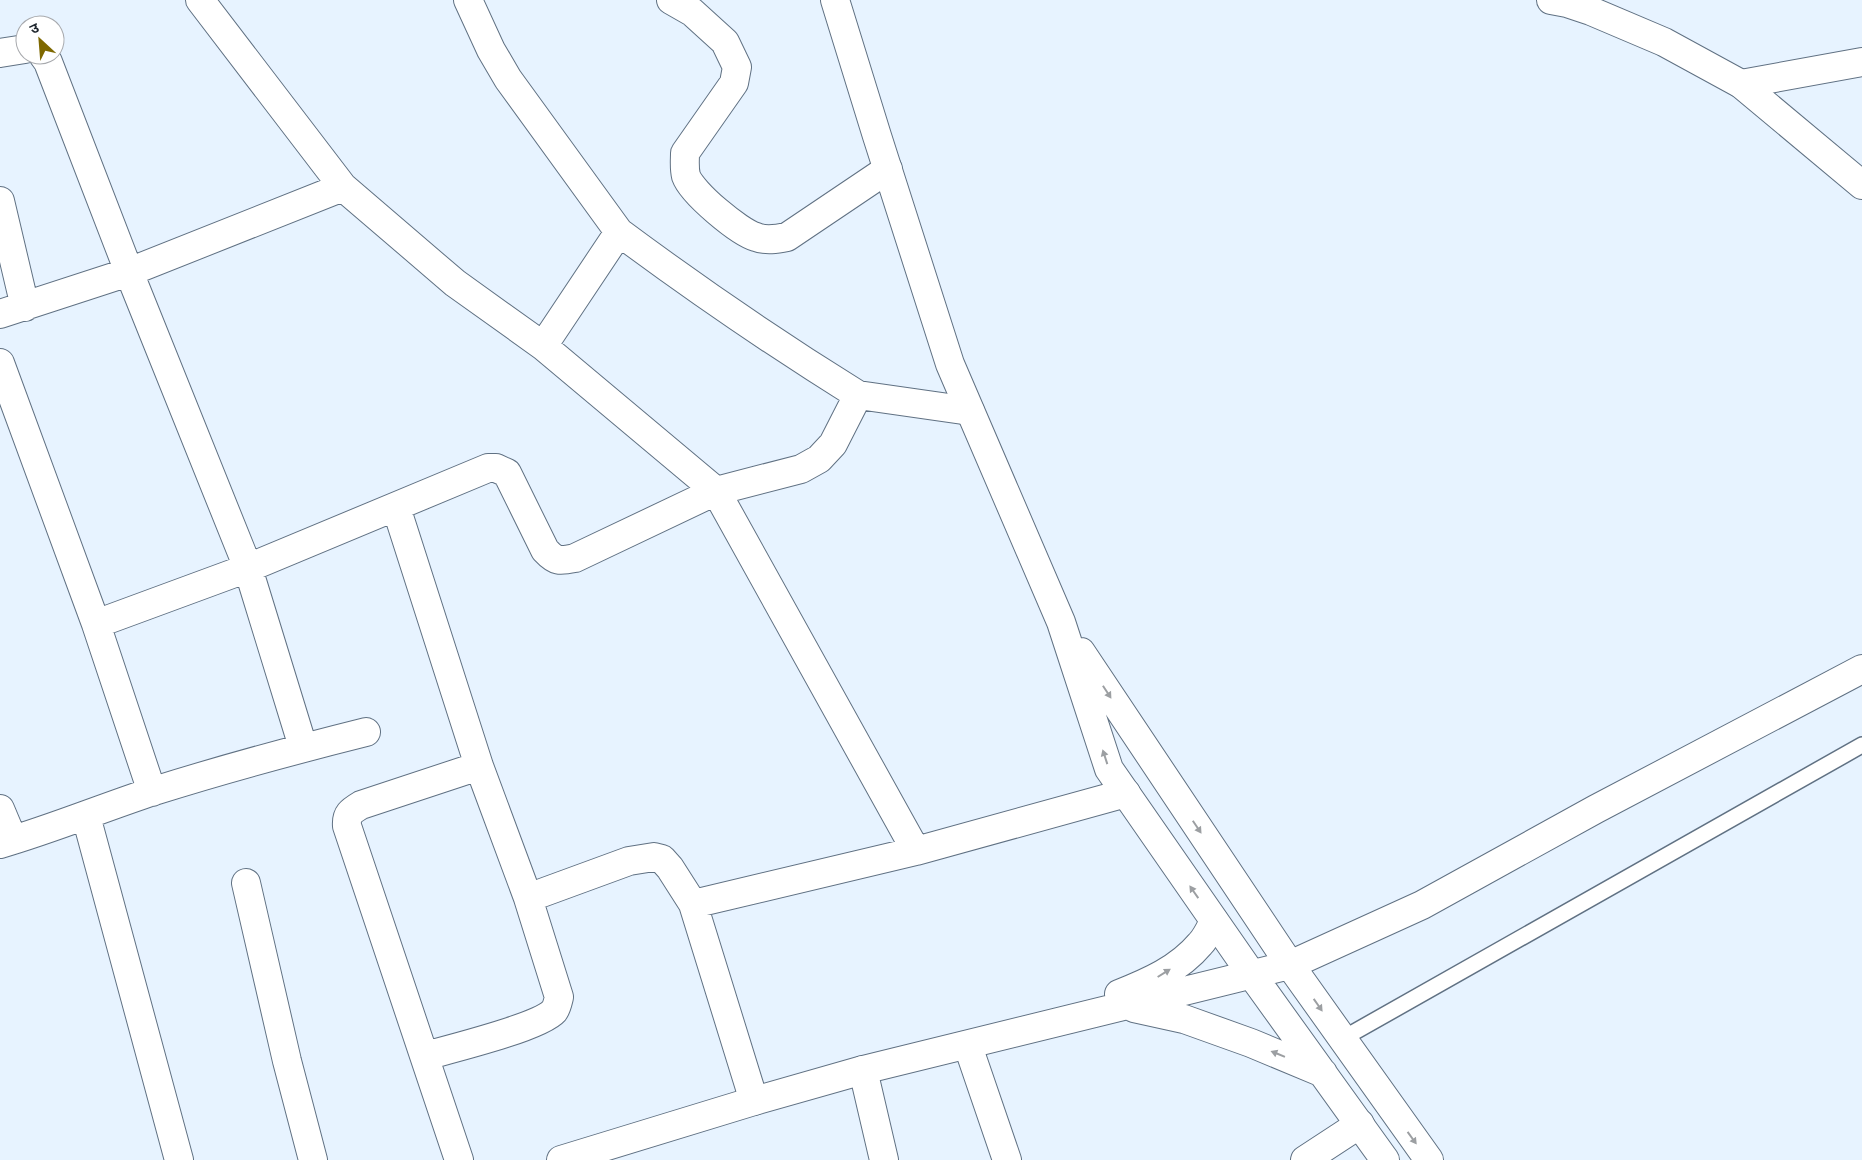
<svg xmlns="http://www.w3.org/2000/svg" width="1862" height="1160" font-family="'Work Sans','Noto Sans Devanagari',sans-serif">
	<rect width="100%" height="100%" fill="#e7f3ff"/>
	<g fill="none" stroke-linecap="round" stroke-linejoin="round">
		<defs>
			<path id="lane" d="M1342,1039L1862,745"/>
			<path id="street" d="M200,0L343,187L455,283L543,346L716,491L916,851
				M468,0L491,50L508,79L619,232
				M671,0L692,12L725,42L737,67L734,83L685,153C685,160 684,168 686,176C692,193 739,232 756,237C766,241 777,239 787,237L888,169
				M0,53L25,49
				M43,55L48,62L129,272L248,568L303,747
				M1741,84L1862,62
				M0,201L25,307
				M0,314L129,272L343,187
				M543,346L619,232C697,290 776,344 858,395
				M0,363L96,624L248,568L488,468H496L507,473L545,550C556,562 560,561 575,558L716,491L801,469L819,459L833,444L858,395L970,411
				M396,507L479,766L528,898L559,997C558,1001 557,1007 554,1011C540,1027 450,1049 425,1056
				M96,624L152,792
				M0,809L13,840
				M86,816L179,1160
				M0,844C52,829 102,808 154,791C224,769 294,750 366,732
				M246,883L287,1061L313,1160
				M528,898L629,861L654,857L662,859L670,868L693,904
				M968,1046L1007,1160
				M863,1070L884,1160
				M754,1101L693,904L916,851L1126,793
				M459,1160L347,826C346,814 351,811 361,805L479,766
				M1305,1160L1360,1124"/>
			<path id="secondary" d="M835,0L877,136L950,364L1061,622L1109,769L1252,975
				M1551,0L1567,3L1591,11L1664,42L1741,84L1862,185
				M1081,652L1290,965L1422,905L1596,809L1862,669"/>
			<path id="primary" d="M1252,975L1385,1160
				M1119,994C1149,982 1179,969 1200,944C1206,938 1210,929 1214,921
				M1134,1008L1184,1019L1251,1043L1323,1073
				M561,1160L754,1101L863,1070L1290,965L1429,1160"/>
		</defs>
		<use href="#lane" stroke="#607183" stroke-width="18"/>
		<use href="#street" stroke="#607183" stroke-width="30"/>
		<use href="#secondary" stroke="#607183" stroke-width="30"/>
		<use href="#primary" stroke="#607183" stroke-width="30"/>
		<use href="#lane" stroke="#fff" stroke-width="15"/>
		<use href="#street" stroke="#fff" stroke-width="28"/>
		<use href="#secondary" stroke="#fff" stroke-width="28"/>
		<use href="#primary" stroke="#fff" stroke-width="28"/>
	</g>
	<defs><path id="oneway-solid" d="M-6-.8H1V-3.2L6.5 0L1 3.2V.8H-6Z" transform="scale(1.25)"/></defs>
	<g fill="#9c9fa2">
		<use href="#oneway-solid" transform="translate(1107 692) rotate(57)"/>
		<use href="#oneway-solid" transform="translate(1105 757) rotate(-108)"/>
		<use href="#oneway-solid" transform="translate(1197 827) rotate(56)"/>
		<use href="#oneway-solid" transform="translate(1194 892) rotate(-125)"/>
		<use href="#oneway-solid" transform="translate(1164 973) rotate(-32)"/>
		<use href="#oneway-solid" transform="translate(1318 1005) rotate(55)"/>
		<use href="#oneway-solid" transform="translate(1278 1054) rotate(-158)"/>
		<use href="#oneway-solid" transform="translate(1412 1138) rotate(54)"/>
	</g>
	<g transform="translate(40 40) rotate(334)"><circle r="24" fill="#ffffff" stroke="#a7a9ad"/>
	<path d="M0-4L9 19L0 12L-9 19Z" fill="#7e6800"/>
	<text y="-8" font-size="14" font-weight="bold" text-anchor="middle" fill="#222931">उ</text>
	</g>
</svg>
